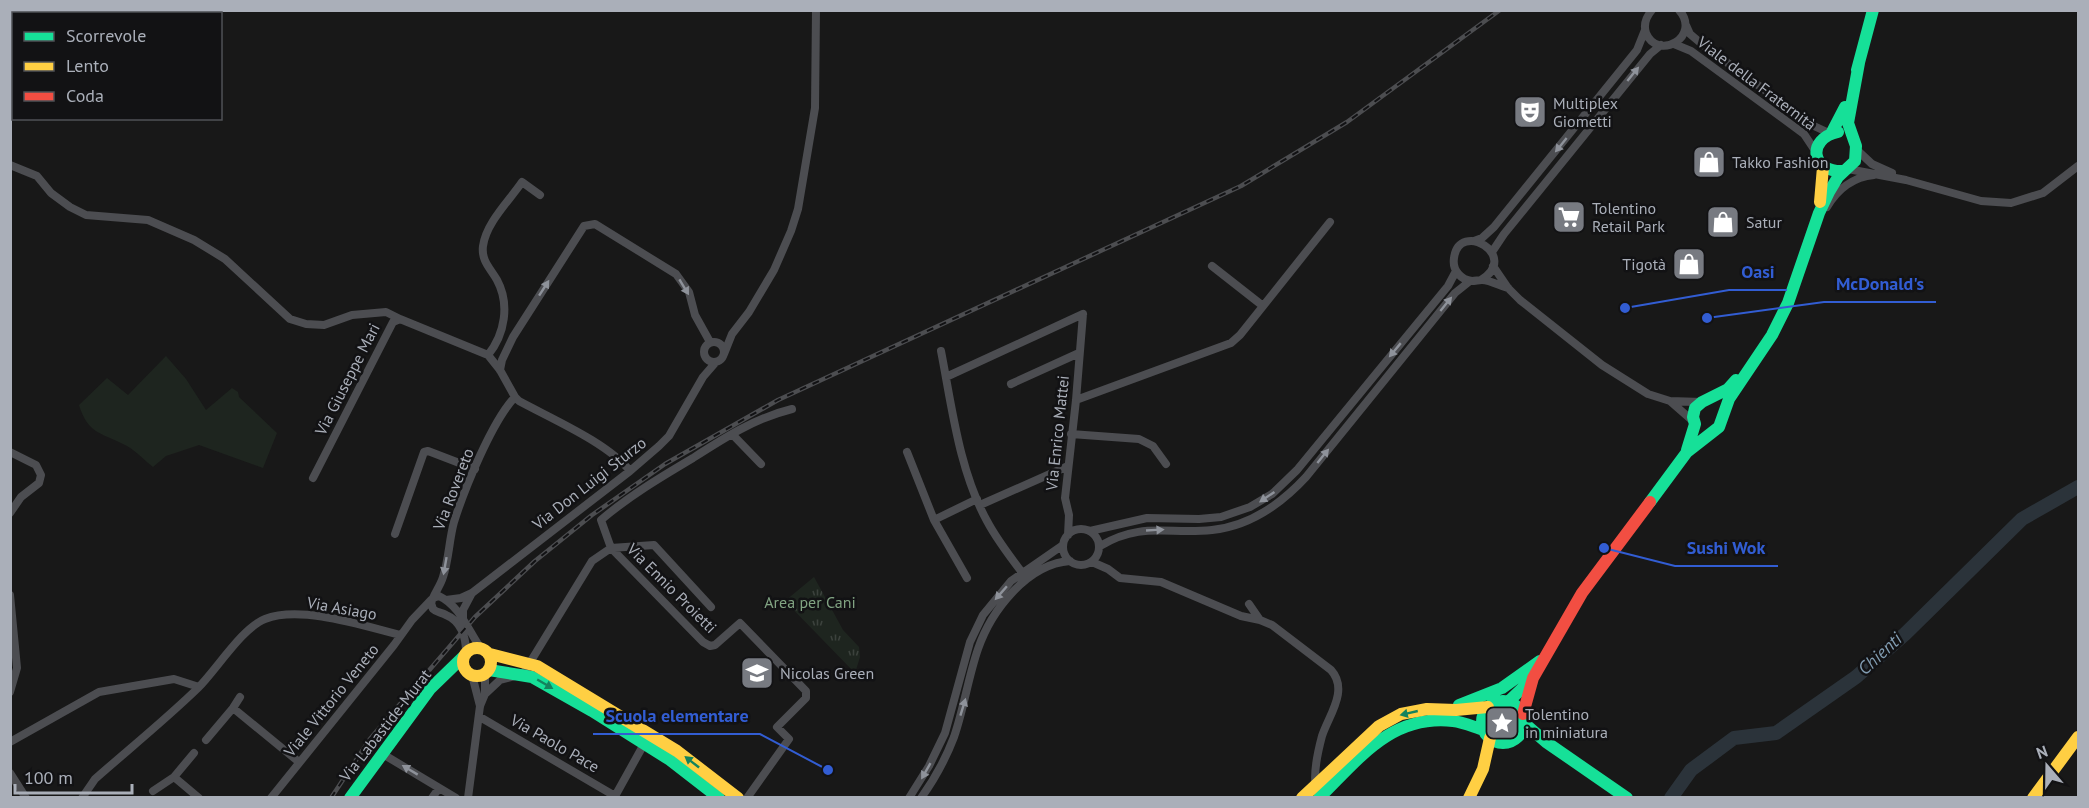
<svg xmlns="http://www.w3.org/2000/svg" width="2089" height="808" font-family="'PT Sans',sans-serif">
	<defs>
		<pattern id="park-tufts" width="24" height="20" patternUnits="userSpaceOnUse" patternTransform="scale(1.5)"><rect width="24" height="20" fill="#1e251f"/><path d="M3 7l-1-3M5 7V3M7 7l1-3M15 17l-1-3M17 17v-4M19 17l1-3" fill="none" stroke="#3c423d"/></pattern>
	</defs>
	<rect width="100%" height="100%" fill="#181818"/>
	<path fill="#1e251f" d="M166,356L186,379L206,410L232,388L238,392L239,397L277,433L263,468L199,445L166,456L153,467C144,460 136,451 127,446C103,433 88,435 79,405L107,378L128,395Z"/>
	<path fill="url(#park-tufts)" d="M814,577L843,630L859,647L860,657L855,673L785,601Z"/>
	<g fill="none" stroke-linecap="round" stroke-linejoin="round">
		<path stroke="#2b333a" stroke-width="14" d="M1671,798L1691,770L1734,738L1776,733L1856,677L1905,634L2022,519L2078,487"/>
		<path stroke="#4c4d51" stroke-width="8" d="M1652,10C1646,17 1643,24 1646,33C1658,62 1702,36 1679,10
			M1686,25L1690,34L1703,45L1814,126L1829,133
			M1674,44L1691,51L1804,134L1816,152
			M1857,150L1872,164L1892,173
			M10,165L37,176L51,193L70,207L86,215L148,220L194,240L225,259L290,319L306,324L324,325L352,315L386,312L400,319
			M1848,169L1906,180L1981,201L2011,203L2043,193L2078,166
			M1827,207C1837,190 1853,177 1874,175
			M1474,241L1482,238L1494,227L1637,50L1645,30
			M1492,252L1504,234L1650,54L1661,45
			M1212,266L1263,306
			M1493,266L1508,288L1520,300L1602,365L1648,394L1670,401L1694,422
			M1481,280C1521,256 1459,219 1454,258C1452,270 1461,280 1472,281C1475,281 1479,280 1482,280C1490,280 1500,286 1508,288
			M704 352a10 10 0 1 1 20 0a10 10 0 1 1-20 0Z
			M941,351C952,407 959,470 987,521C997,540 1011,558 1024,575
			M724,354L732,334L749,312L774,270L791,231L798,209L815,108L816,10
			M488,355C505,334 510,304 497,280C491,269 481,261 483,246C486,223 509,201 522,182L540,195
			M500,370L502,360L513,337L584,226L595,224L676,274L689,292L695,315L710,342
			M946,377L1083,314
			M1011,384L1079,353
			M1076,400L1231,343L1240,335L1330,222
			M1670,401L1702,402
			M732,434L761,464
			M1071,434L1139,439L1153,446L1166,464
			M10,452L36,465L41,475L39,483L21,497L10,513
			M907,452L934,520L967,578
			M313,478L393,322L400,319L488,355L500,370L515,397L519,401C552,419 608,443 630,471
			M980,505L1068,466
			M934,520L977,499
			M1063 547a18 18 0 1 1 36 0a18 18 0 1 1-36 0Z
			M1090,531L1147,518L1199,519L1221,517L1250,507L1272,494L1297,470L1448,286L1456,271
			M395,534L424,452L428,451L475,469
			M1068,535L1069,515L1065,498L1076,400L1083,314
			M1100,546C1142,521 1169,535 1212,530C1250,526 1281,504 1306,477L1455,293L1470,281
			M611,548L654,545L711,607
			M1092,562L1108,569L1120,578L1161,582L1241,616L1260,620L1272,625L1331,670C1349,690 1329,715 1322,736C1318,751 1313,773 1316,787
			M10,595L17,668L10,692
			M433,598C436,591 441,584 443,577C449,559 449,540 454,522C464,490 492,421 515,397
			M446,600L461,598L472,593L630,471L659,446L669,436L703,377L716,362
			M1249,604L1260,620
			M463,618V610L472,593
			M466,652C466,637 461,621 446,615C441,612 437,613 433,609L431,603L433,598L439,596C460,606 468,630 480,647
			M472,675L480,706
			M485,694L500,680L523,674L592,561L611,548
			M233,708L299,762
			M480,717L615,796
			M206,740L233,708L240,697
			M10,742L99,692L174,679L199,687
			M381,753L456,798
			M10,773L26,798
			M174,777L199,798
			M153,791L174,777L194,753
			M82,798L95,779C129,749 165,720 198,688C217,669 242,628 265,619C301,605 364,626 400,635
			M271,798L394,645L412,620L431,600
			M432,798L439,788
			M468,798L480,706L485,694V673
			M614,798L644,744
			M747,798L789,739L777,727L806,698V691L740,623L715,645L710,646L703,642L611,548L601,520C629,496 661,477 693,458C724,438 755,418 792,409
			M909,798L929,766L945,733L970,642L983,615L1011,581L1063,545
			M921,798C934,780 946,758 954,737C964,708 968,678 978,649C991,611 1027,564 1070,561"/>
		<path stroke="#16e098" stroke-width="12" d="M1857,70L1873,10
			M1832,132L1845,107
			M1838,132C1806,139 1811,173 1844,171
			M1687,450L1695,424L1693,417L1695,408L1702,402L1728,389L1736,380
			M1650,502L1687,452L1719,427L1729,399L1772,335L1788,303L1819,213L1829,192L1838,177L1855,161L1856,146L1848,123L1859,63
			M489,670L532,677L592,711L670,760L719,798
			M1482 722a21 21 0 1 1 42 0a21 21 0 1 1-42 0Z
			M1508,702L1532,679
			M1459,705L1502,688L1540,661
			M1524,723L1546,742L1627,798
			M350,798L430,689L463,657
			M1319,798C1359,759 1391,714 1453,721C1463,722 1474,727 1484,730"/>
		<path stroke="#ffcf43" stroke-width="12" d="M1820,202L1823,167
			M463 662a14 14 0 1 1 28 0a14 14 0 1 1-28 0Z
			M490,654L537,666L677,751L738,798
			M1302,798L1379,726L1401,714L1427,709L1456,710L1488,707
			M1469,798L1483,769L1490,738
			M2033,798L2078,737"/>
		<path stroke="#f24e42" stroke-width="12" d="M1523,714L1533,678L1582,593L1650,502"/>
		<defs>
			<path id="rail" d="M331,798L370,739L475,617L535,561L592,515L665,464L778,400L1241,186L1347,122L1500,10"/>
		</defs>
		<use href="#rail" stroke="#4c4d50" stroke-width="4.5"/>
		<use href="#rail" stroke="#121214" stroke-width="2" stroke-dasharray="7" stroke-linecap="butt"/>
	</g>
	<defs><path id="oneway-solid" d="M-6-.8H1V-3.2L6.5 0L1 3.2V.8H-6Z" transform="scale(1.5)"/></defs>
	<g fill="#8e929a">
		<use href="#oneway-solid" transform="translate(1633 74) rotate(-51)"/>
		<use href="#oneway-solid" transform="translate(1561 145) rotate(129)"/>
		<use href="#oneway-solid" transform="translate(684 287) rotate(59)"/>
		<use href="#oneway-solid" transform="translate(544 288) rotate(-57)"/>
		<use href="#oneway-solid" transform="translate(1446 304) rotate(-51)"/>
		<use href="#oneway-solid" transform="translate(1395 350) rotate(130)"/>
		<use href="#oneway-solid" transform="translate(1323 456) rotate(-51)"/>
		<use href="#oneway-solid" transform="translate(1267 497) rotate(146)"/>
		<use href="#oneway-solid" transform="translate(1155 530) rotate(-3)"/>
		<use href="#oneway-solid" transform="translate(445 566) rotate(100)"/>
		<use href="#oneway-solid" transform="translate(1001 593) rotate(131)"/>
		<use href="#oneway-solid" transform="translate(963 707) rotate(-73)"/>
		<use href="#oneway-solid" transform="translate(410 770) rotate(-149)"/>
		<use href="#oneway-solid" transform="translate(926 771) rotate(120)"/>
	</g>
	<g fill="#14835d">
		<use href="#oneway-solid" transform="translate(545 684) rotate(30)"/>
		<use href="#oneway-solid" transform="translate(1409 713) rotate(167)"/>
		<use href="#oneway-solid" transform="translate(692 762) rotate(-142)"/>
	</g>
	<defs>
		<symbol id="theatre-square" viewBox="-11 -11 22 22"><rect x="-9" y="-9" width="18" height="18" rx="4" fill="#777a81" stroke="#121214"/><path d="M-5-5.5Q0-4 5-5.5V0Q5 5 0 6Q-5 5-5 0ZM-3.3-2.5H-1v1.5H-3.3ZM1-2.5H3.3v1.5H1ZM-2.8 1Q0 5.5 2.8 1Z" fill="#fff"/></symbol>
		<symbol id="shop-square" viewBox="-11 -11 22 22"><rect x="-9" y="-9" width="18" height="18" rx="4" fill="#777a81" stroke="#121214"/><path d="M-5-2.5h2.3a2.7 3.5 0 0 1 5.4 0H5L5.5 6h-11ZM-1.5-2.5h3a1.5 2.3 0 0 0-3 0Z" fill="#fff"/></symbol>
		<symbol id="supermarket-square" viewBox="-11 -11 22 22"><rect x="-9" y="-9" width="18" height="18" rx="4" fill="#777a81" stroke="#121214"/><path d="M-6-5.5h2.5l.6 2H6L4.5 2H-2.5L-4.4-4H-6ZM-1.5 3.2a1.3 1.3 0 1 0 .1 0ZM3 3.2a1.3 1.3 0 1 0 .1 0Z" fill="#fff"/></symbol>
		<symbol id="school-square" viewBox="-11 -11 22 22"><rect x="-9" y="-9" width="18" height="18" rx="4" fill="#777a81" stroke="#121214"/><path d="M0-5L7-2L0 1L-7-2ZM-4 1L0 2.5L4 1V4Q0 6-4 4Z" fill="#fff"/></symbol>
		<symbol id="sight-square" viewBox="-11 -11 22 22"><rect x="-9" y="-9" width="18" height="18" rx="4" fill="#777a81" stroke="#121214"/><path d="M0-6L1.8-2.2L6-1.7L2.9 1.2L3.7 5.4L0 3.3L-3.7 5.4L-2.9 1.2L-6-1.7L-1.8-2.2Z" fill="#fff"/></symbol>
	</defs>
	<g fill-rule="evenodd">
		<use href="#theatre-square" x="1511" y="93" width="38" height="38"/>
		<use href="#shop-square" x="1690" y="143" width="38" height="38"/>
		<use href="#supermarket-square" x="1550" y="198" width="38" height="38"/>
		<use href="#shop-square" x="1704" y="203" width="38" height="38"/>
		<use href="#shop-square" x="1670" y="245" width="38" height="38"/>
		<use href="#school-square" x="738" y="654" width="38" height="38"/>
		<use href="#sight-square" x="1483" y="704" width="38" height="38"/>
	</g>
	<g text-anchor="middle" stroke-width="5" stroke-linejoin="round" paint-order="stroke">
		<g font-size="16" fill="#aaafb9" stroke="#121214">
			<text transform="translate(1757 83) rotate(37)" y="6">Viale della Fraternità</text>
			<text transform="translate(347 379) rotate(-63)" y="6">Via Giuseppe Mari</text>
			<text transform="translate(1057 433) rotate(-84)" y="6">Via Enrico Mattei</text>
			<text transform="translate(589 483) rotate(-38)" y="6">Via Don Luigi Sturzo</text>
			<text transform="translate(453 489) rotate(-69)" y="6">Via Rovereto</text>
			<text transform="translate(672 588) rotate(45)" y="6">Via Ennio Proietti</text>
			<text transform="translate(342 608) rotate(10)" y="6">Via Asiago</text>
			<text transform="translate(331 700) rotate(-51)" y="6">Viale Vittorio Veneto</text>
			<text transform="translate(385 725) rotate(-52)" y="6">Via Labastide-Murat</text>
			<text transform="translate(555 743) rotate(30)" y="6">Via Paolo Pace</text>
		</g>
		<g font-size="16" fill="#aaafb9" stroke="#121214" text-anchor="start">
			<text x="1553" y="109">Multiplex<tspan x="1553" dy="18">Giometti</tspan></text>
			<text x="1732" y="168">Takko Fashion</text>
			<text x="1592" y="214">Tolentino<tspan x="1592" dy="18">Retail Park</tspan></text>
			<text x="1746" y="228">Satur</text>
			<text x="1666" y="270" text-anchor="end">Tigotà</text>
			<text x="780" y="679">Nicolas Green</text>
			<text x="1525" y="720">Tolentino<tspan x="1525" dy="18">in miniatura</tspan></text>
		</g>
		<g font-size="16" fill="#81a382" stroke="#121214">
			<text x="810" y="608">Area per Cani</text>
		</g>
		<g font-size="18" font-style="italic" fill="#829db2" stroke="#121214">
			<text transform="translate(1880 654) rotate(-43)" y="6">Chienti</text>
		</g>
	</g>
	<path fill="none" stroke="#325dd3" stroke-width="2" d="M1625 308L1729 290H1787M1707 318L1824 302H1936M1604 548L1675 566H1778M828 770L760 734H593"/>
	<g fill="#325dd3" stroke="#121214" stroke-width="2">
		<circle cx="1625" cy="308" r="6"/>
		<circle cx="1707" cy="318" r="6"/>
		<circle cx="1604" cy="548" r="6"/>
		<circle cx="828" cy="770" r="6"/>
	</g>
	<g font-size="18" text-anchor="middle" font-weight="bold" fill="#325dd3" stroke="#121214" stroke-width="5" stroke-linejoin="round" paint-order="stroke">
		<text x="1758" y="278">Oasi</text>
		<text x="1880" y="290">McDonald's</text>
		<text x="1726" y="554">Sushi Wok</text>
		<text x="677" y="722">Scuola elementare</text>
	</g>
	<rect width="2089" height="808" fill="none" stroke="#aaafb9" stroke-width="24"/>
	<rect x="12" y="12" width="210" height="108" fill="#121214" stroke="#4f5156" stroke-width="1.5"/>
	<rect x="24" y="32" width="30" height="9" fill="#16e098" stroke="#4f5156" stroke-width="1.5"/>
	<text x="66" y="42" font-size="18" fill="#aaafb9">Scorrevole</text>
	<rect x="24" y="62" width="30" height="9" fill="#ffcf43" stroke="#4f5156" stroke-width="1.5"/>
	<text x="66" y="72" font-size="18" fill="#aaafb9">Lento</text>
	<rect x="24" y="92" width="30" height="9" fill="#f24e42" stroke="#4f5156" stroke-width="1.5"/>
	<text x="66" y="102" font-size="18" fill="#aaafb9">Coda</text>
	<g transform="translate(2047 766) rotate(340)" stroke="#121214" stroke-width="4.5" paint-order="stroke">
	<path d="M0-4.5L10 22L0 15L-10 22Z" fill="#aaafb9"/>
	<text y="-9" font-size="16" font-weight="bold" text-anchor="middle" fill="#aaafb9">N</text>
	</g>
	<path d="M15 784v9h117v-9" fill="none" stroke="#aaafb9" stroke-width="3"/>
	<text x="24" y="784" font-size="18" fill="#aaafb9" stroke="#121214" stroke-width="4.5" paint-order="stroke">100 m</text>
</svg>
